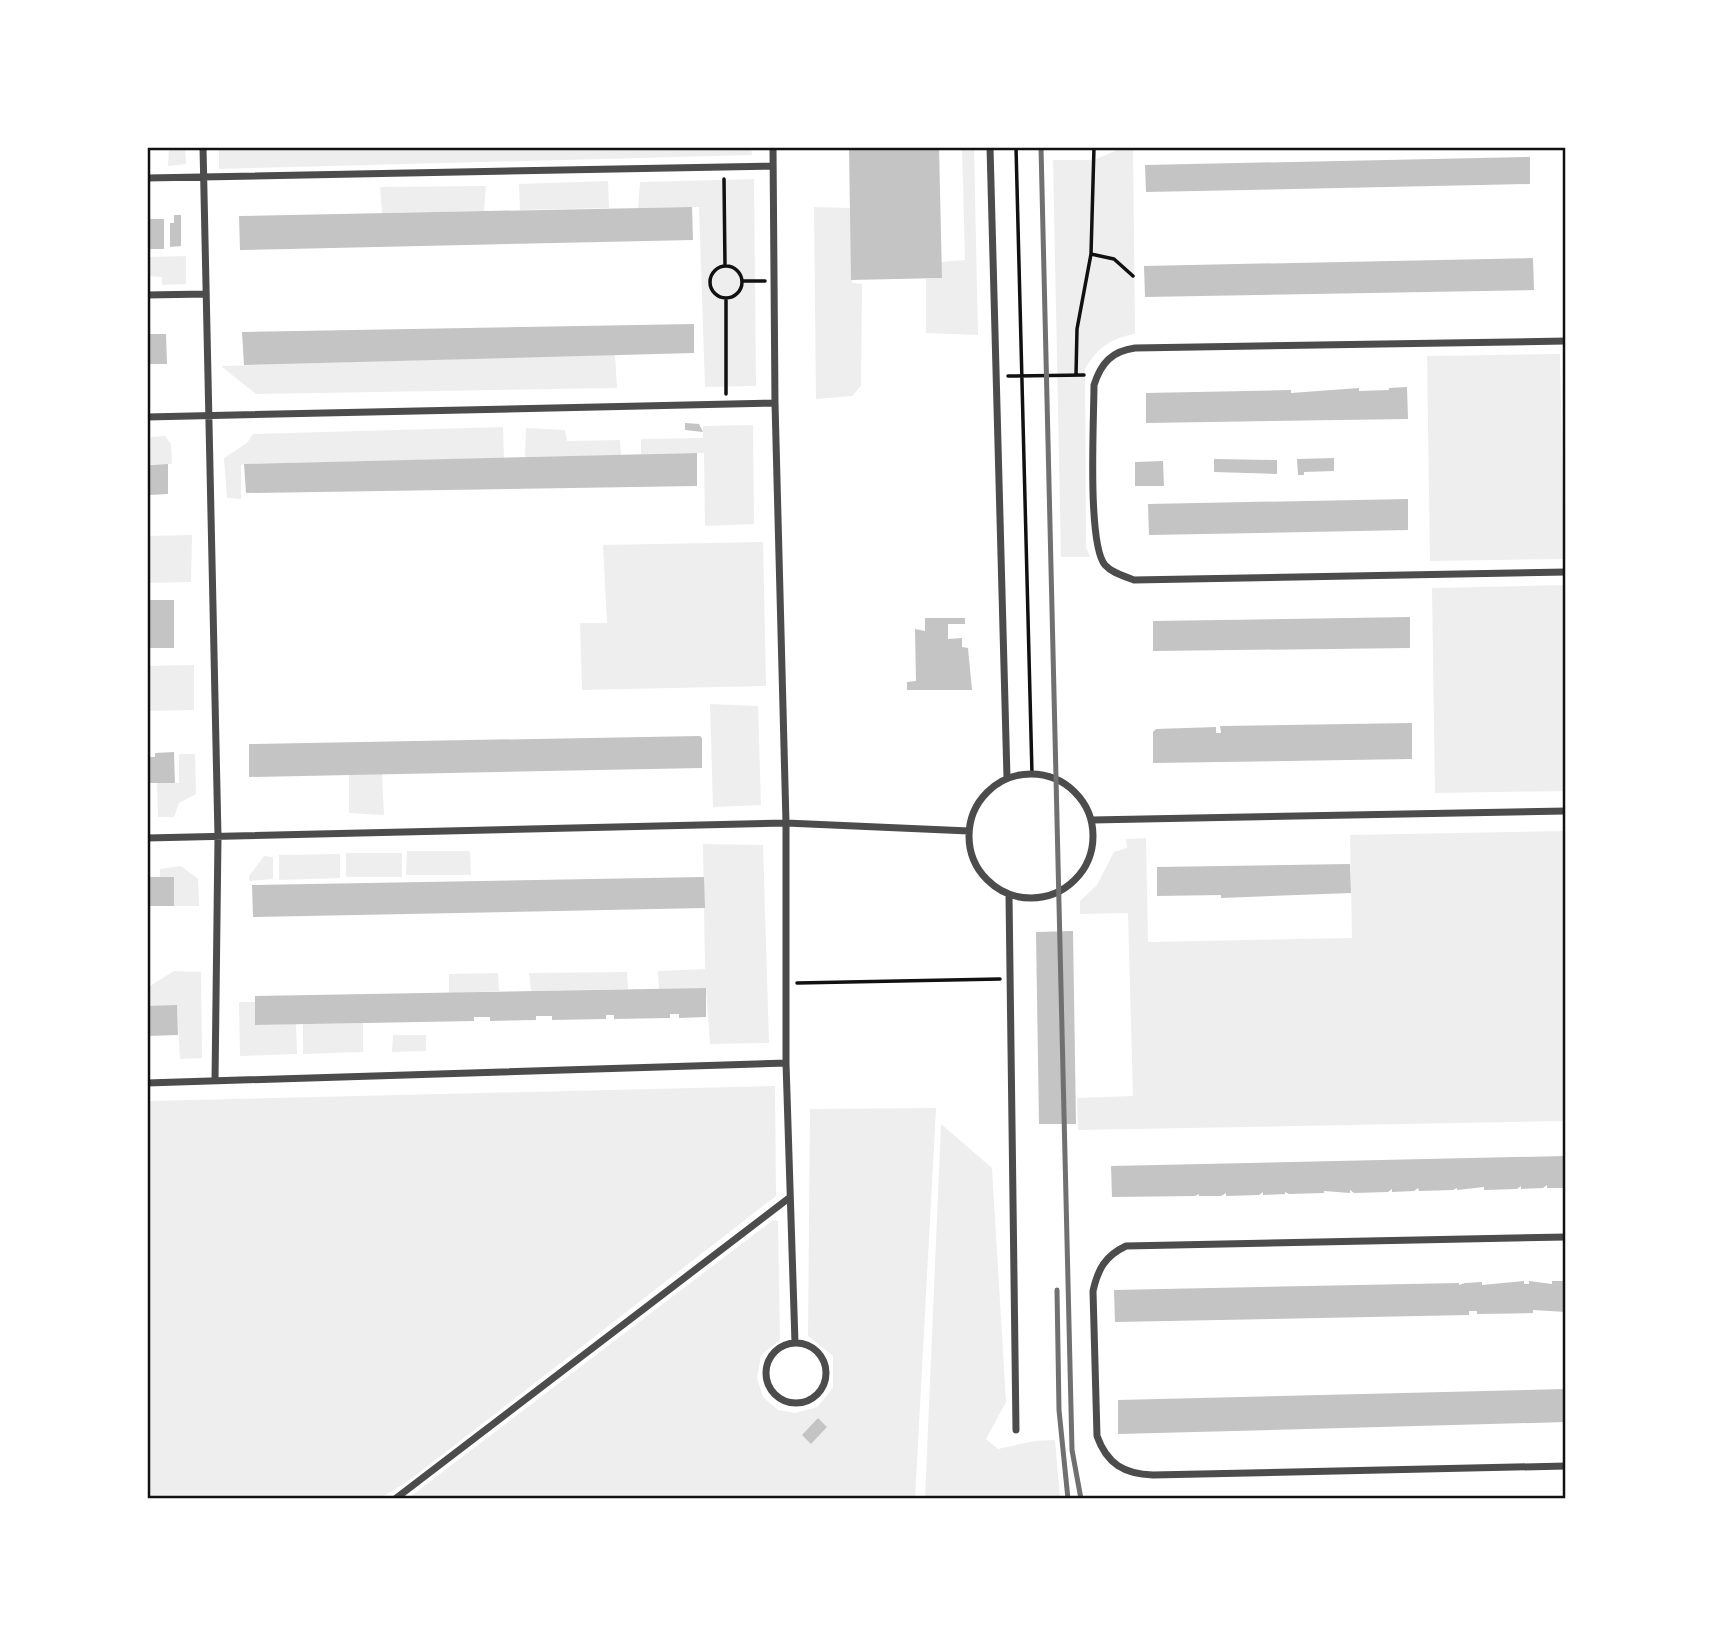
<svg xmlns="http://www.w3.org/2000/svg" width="1713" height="1646" font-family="'DejaVu Sans',sans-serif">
	<rect width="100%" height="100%" fill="#fff"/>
	<path fill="#eee" d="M169,147H185L186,164L168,166Z
		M219,147H751L752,155L219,169Z
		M962,147H974L978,335L926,333V279L941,278V262L965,260Z
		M1124,147H1133L1135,334C1111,338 1097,348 1085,369L1086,547L1090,557H1061L1053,160H1094Z
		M754,179L756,386L705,387L699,207L638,208L640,182Z
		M608,181L609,208L520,210L519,184Z
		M486,186L484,211L382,213L380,187Z
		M814,207L850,208L852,283L862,284L861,386L852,396L816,399Z
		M186,256V284L162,285V277L147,276V257Z
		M615,354L617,388L256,394L221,366Z
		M1560,354L1564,559L1430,561L1427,356Z
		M753,425L754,524L705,526L704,453L641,454V439L703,438V426Z
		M503,427L504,458L244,464L241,465V499L227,498L224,458L247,443L253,434Z
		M526,428L565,430L567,441L620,440L621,455L525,457Z
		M165,436L171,444L172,464H150L151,437Z
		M192,535L191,582L147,583V536Z
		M763,542L766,686L582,690L580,623H607L603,545Z
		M1565,585L1566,791L1435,793L1432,588Z
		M194,665V710L147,711V666Z
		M710,704L758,706L761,805L713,807Z
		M179,754H195L196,794L179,803L174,817H158L157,783H179Z
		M382,774L384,815L349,813V775Z
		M1566,831V1121L1078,1130L1077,1098L1133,1096L1128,913L1080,914V901L1097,885L1114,852L1127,848L1126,839L1146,838L1148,942L1352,938L1350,835Z
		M703,844L763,845L769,1043L710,1044L706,988L659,989L658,971L705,969Z
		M407,851H470L471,875H406Z
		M346,853H402V877H346Z
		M340,854V878L279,880V855Z
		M264,856L273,857V879L249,881V876Z
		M181,866L198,879L199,906H174V877H160V869Z
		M174,971L201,972L202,1058L180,1059L177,1006H147V988Z
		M627,972L628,989L531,991L529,973Z
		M498,973L499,991L449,993V974Z
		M239,1002H255V1025L296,1024L297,1054L240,1056Z
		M363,1023V1052L303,1054V1024Z
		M393,1035H426V1051L392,1052Z
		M775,1086L776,1196L407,1482L379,1499H147V1101Z
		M936,1108L915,1499H407L773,1220L778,1221L780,1340L761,1355L757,1378L763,1397L778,1410L795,1413L817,1407L833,1388V1356L808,1336L810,1109Z
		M941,1124L992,1168L1006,1402L986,1439L998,1449L1034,1441L1055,1440L1060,1499H925Z"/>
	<path fill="#c4c4c4" d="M849,147H939L942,278L851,280Z
		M1530,157V184L1146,192L1145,165Z
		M692,207L693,240L240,250L239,216Z
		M174,215H181V246L170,247V223H174Z
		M147,219H164V249H147Z
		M1533,258L1534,290L1145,297L1144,266Z
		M694,324V353L244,365L242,332Z
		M147,334H166L167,364H147Z
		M1407,387L1408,419L1146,423V393L1291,390V393L1359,388V391L1389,390V388Z
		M685,423L699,424L703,432L685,430Z
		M697,453V486L246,493L244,464Z
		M1334,458V471L1304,472V475H1298L1297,459Z
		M1214,459L1277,460V474L1214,472Z
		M1163,461L1164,486H1135V462Z
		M168,464V494L150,495L147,492V465Z
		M1408,499V530L1149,535L1148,504Z
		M147,600H174V648H147Z
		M1410,617V648L1153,651V621Z
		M925,618H965V624H948V639L962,638V647L968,648L972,690H907V682L916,681L915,629L925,631Z
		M1412,723V759L1153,763V732L1156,729L1216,727V733H1221L1220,726Z
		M700,736L702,738V768L249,777V744Z
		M174,752L175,783H147V757H155V753Z
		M1350,864L1351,893L1221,898V895L1157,896V867Z
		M147,877H174V906H147Z
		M704,877L705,908L253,917L252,885Z
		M1073,931L1076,1124H1039L1036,932Z
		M706,988V1017L679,1018V1014H670V1018L614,1019V1015H606V1019L552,1020V1016H536V1020L490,1021V1017H474V1021L255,1025V996Z
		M177,1005L178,1035L147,1036V1006Z
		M1565,1156V1188H1547V1185L1543,1188L1521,1189V1186L1517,1189L1484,1190V1187L1457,1190V1188L1453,1190L1419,1191L1418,1188L1414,1191L1392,1192V1189L1388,1192L1354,1193L1350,1190V1193L1324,1191V1193L1289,1194L1285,1192V1194L1263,1195V1192L1259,1195L1226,1196V1193L1221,1196H1199V1194L1195,1196L1112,1197L1111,1166Z
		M1524,1281V1284H1529V1281L1552,1284V1281H1566V1312L1533,1310V1313L1477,1314V1311H1469V1315L1115,1322L1114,1290L1459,1283V1285L1465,1283L1482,1282V1285Z
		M1566,1389V1422L1118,1434V1400Z
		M818,1418L827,1427L811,1444L802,1435Z"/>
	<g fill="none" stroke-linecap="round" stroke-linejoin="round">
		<path stroke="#111" stroke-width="3.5" d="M1016,147L1032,774
			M1094,147L1091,254L1114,259L1133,276
			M724,179L725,266
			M710 282a16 16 0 1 1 32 0a16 16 0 1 1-32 0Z
			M742,281H765
			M726,298V394
			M1076,375L1077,329L1091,254
			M1008,376L1084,375
			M797,983L1000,979"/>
		<path stroke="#4c4c4c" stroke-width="7" d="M203,147L218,837L215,1081
			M773,147L775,403L786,823V1063L795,1343
			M990,147L1007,778
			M147,178L773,166
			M147,295L206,294
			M1566,341L1135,348C1112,351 1101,363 1094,385C1094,418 1087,544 1105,565C1112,573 1124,576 1134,580L1566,572
			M147,417L775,403
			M969 836a62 62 0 1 1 124 0a62 62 0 1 1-124 0Z
			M1092,820L1566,811
			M147,838L786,823L969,831
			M1009,895L1016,1430
			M147,1083L786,1063
			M1566,1237L1126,1246C1105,1256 1098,1269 1093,1291L1097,1436C1107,1464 1124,1474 1153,1475L1566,1466
			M766 1373a30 30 0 1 1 60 0a30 30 0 1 1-60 0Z
			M395,1499L789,1198"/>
		<path stroke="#707070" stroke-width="5" d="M1041,147L1072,1450L1081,1499
			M1057,1290L1059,1410L1068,1499"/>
	</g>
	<rect width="1713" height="1646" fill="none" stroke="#ffffff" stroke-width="298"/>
	<rect x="149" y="149" width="1415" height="1348" fill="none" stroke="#111" stroke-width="2.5"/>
</svg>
